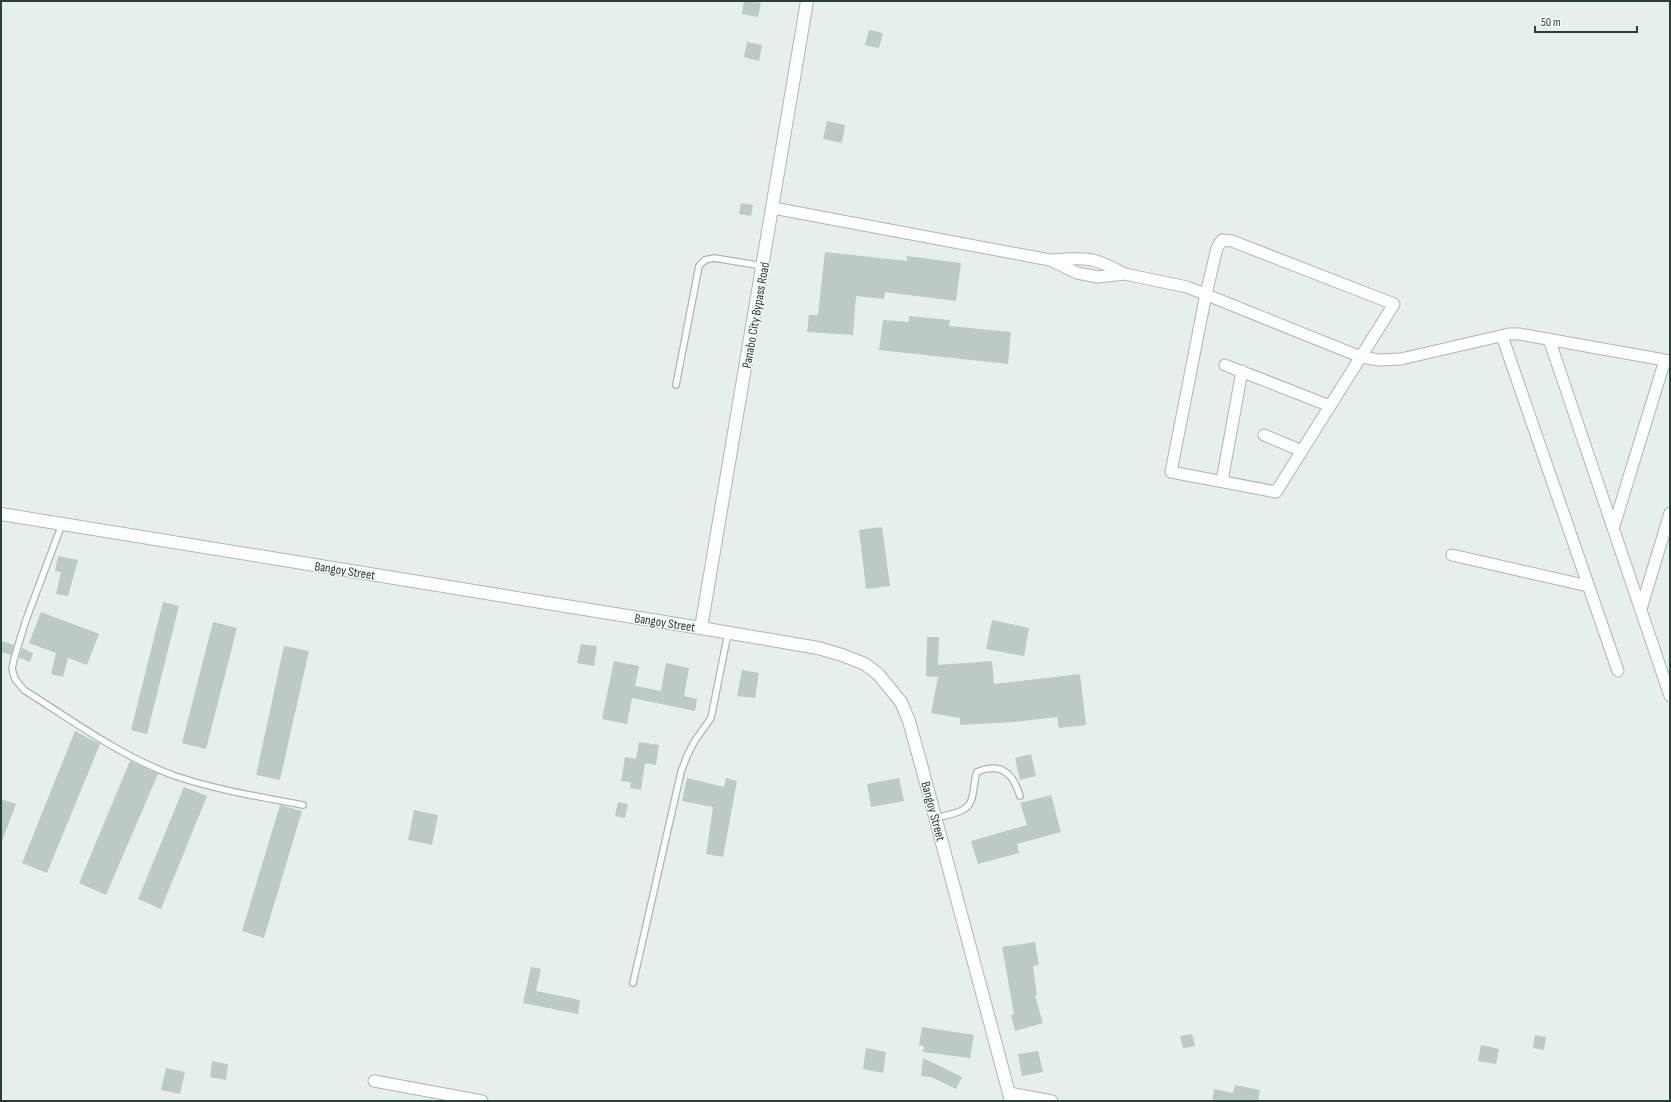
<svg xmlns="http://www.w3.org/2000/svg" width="1671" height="1102" font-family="'Sofia Sans Condensed',sans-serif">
	<rect width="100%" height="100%" fill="#e6efeb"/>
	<path fill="#bbcac4" d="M744,1L761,3L758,17L742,14Z
		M869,30L883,33L879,48L865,45Z
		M747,42L762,45L759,61L744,57Z
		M827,121L845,125L842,143L823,139Z
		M741,203L753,205L751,216L739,214Z
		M825,252L907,261V256L961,263L956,301L885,292L884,299L856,296L853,335L807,332L809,315H818Z
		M909,316L950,320L949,326L1011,332L1008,364L879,350L883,320L909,322Z
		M882,527L890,586L866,589L859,530Z
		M58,556L78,560L68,596L56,594L61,572L55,571Z
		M163,602L179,606L147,734L131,730Z
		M41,612L99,634L87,665L68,658L63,677L51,674L56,653L29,643Z
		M992,620L1029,628L1024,656L986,649Z
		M213,622L237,628L206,749L182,743Z
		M927,637H939L938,665L992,661L994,684L1080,674L1086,725L1059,728L1057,717L1014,722L960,725V718L931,713L938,677L926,676Z
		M1,641L14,645L11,655L1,652Z
		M581,644L597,646L594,666L577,663Z
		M284,646L309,651L280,780L256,775Z
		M22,648L33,653L30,662L19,658Z
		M614,661L639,666L635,686L661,691L666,663L689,668L684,696L697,699L695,711L632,698L627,724L602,719Z
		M742,670L759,673L755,698L737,696Z
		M75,731L100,744L47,873L22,863Z
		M639,742L659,745L656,765L645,763L641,790L630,788L631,782L621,781L625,757L636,759Z
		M1031,754L1036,776L1020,780L1015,758Z
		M130,761L158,774L106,895L79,883Z
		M687,778L724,787L726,778L737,781L723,857L706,854L713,807L682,801Z
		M899,778L904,801L871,807L867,784Z
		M184,787L207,796L161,909L138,899Z
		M1051,795L1061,832L1017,844L1019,853L978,864L971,841L1027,825L1020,803Z
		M1,799L16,804L2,841H1Z
		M618,802L628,804L625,818L615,816Z
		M280,805L302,811L264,938L242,931Z
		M414,810L438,815L432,845L408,840Z
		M1035,942L1039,965L1033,966L1037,995H1035L1043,1023L1015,1031L1011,1015L1014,1014L1002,947Z
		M531,967L541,969L536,991L580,1000L578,1014L523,1003Z
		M922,1027L974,1035L970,1058L923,1052L924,1046L919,1045Z
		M1192,1034L1195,1046L1183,1048L1180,1036Z
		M1535,1035L1546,1037L1544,1050L1533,1048Z
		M1481,1045L1499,1049L1496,1064L1478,1061Z
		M866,1048L886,1052L883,1073L863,1069Z
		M1038,1051L1043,1072L1022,1076L1018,1054Z
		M923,1058L962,1077L956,1089L931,1077L921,1076Z
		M212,1061L228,1064L226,1080L210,1077Z
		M166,1068L185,1072L180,1094L161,1090Z
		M1235,1085L1260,1090L1258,1101H1212L1214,1089L1233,1093Z"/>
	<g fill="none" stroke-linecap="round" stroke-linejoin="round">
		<defs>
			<path id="service" d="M676,385L699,266L705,260L714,258L763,266
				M62,524L26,620L14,659L12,669L15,679L24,690C73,721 123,758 178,777C218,790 261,797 303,805
				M936,818C946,815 965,813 970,803C975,794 973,782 977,772C1001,762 1013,773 1020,796
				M633,983L681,772L687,756L694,742L711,718L728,633"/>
			<path id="minor" d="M773,208L1050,260L1077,273L1098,277L1125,274L1187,287L1361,357L1379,360L1401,359L1509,334H1519L1670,361
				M1222,240L1232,241L1394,304L1276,492L1171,472L1206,294L1217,248Z
				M1051,260C1087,257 1094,257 1125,274
				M1502,336L1618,671
				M1549,339L1670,696
				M1225,365L1330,406
				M1264,435L1302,451
				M1222,481L1242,371
				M1614,526L1665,360
				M1452,555L1588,586
				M1641,609L1670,513
				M374,1081L482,1101
				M1009,1093L1052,1101"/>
			<path id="tertiary" d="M701,628L818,648L842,655L865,664L878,674L901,702L909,721L922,768L1011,1101"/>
			<path id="secondary" d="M1,514L701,628L807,1"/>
		</defs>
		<use href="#service" stroke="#a8b8b2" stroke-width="8"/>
		<use href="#minor" stroke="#a8b8b2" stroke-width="13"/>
		<use href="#tertiary" stroke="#a8b8b2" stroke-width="14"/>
		<use href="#secondary" stroke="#a4bbb3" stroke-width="14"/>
		<use href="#service" stroke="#fff" stroke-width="5.5"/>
		<use href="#minor" stroke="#fff" stroke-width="11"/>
		<use href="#tertiary" stroke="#fff" stroke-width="12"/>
		<use href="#secondary" stroke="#fff" stroke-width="12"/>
	</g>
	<g text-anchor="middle" stroke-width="3" stroke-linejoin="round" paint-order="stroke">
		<g font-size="13" fill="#24423a" stroke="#f7fbf9">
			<text transform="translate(755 315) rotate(-80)" y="5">Panabo City Bypass Road</text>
			<text transform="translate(345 570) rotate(9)" y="5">Bangoy Street</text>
			<text transform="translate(665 622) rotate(9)" y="5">Bangoy Street</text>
			<text transform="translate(934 811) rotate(75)" y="5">Bangoy Street</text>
		</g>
	</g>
	<rect width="1671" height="1102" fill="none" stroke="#24423a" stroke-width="4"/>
	<path d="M1535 26v6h102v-6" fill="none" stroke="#24423a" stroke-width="2"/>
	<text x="1541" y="26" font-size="12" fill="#24423a" stroke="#f7fbf9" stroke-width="3" paint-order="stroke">50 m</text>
</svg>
